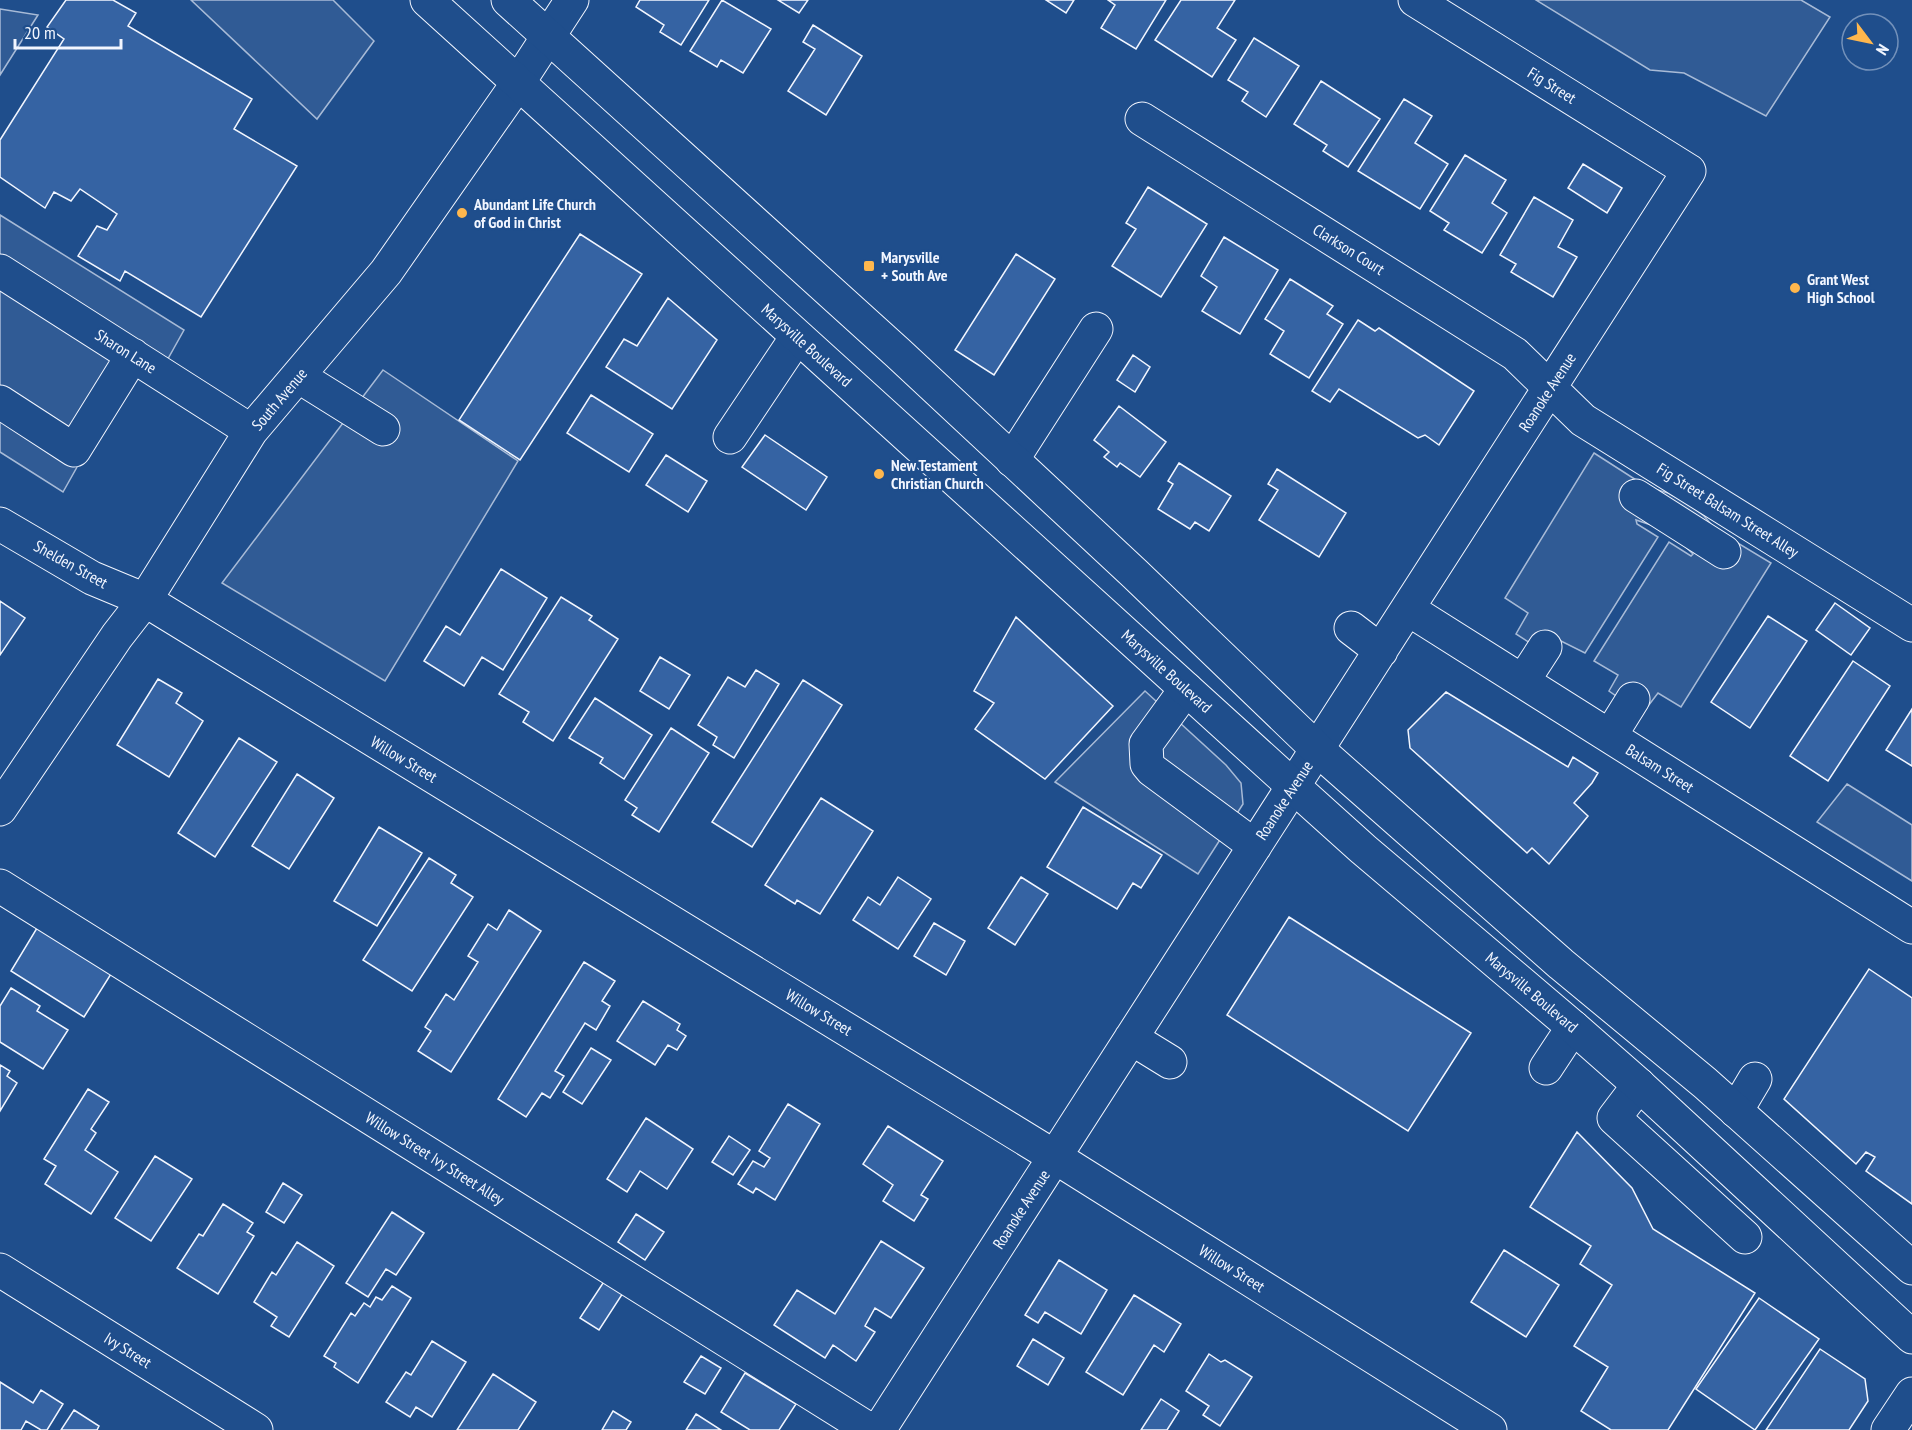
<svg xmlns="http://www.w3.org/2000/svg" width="1912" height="1430" font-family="'PT Sans Narrow',sans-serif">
	<rect width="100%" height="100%" fill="#1f4e8c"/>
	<path fill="#305b95" stroke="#a8bbd7" stroke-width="1.5" d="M191,0H333L374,41L317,119Z
		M1536,0H1801L1830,17L1766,116L1684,73L1650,70Z
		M0,9L38,15L0,75Z
		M0,215L184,330L156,380L130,373L63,492L0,452Z
		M383,370L518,461L385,681L222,583Z
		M1594,453L1647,487L1668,493L1689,504L1704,516L1716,530L1771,563L1681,707L1658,693L1642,714L1609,691L1618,675L1594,661L1669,542L1691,556L1693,554L1669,531L1636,520L1637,524L1658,537L1585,653L1561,641L1550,656L1516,634L1528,613L1505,598Z
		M1145,691L1226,765L1241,783L1243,804L1198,874L1055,782Z
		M1847,784L1912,825V881L1817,822Z"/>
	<path fill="#3563a3" stroke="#f2f6ff" stroke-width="1.5" d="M66,0H113L136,13L128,26L252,99L234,129L297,166L201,317L125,271L120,281L78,256L97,226L107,230L117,214L80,189L71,201L54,192L45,208L0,177V140L64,39L47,27Z
		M640,0H709L681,45L660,32L664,25L636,7Z
		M722,0L771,29L743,73L721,60L717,67L690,51Z
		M778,0H808L799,13Z
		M1046,0H1074L1066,13Z
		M1108,0H1166L1136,49L1101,28L1115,5Z
		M1181,0H1235L1217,28L1236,40L1212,77L1155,40Z
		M813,25L862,56L826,115L788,91L815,49L803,42Z
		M1254,38L1299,66L1266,117L1242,101L1248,92L1228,80Z
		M1321,81L1380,119L1348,167L1323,151L1327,145L1294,124Z
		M1404,99L1432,116L1415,143L1448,164L1420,209L1358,171Z
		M1465,155L1506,180L1492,203L1507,213L1482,253L1444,230L1449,223L1430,211Z
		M1583,164L1622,188L1607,213L1568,188Z
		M1148,187L1207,224L1161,297L1112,266L1136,229L1126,223Z
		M1534,197L1573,220L1558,247L1577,257L1553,297L1511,272L1516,264L1500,255Z
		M580,234L642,274L520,460L459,420Z
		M1224,237L1278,270L1240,334L1202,311L1217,287L1201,276Z
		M1016,254L1055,279L994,375L955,350Z
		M1290,279L1333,306L1327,314L1343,324L1309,378L1270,354L1284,331L1265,319Z
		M668,298L717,340L672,409L606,367L624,339L637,346Z
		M1358,320L1375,331L1379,328L1474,391L1439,445L1425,435L1418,438L1339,389L1330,402L1312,391Z
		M1133,355L1150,367L1135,392L1117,380Z
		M591,395L653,434L629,472L567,433Z
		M1119,406L1166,442L1140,477L1120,463L1117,467L1104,457L1109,452L1094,440Z
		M765,435L827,477L806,510L742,467Z
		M666,455L707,481L688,512L646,485Z
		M1179,463L1231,496L1209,531L1195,522L1190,529L1158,509L1173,484L1168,481Z
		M1277,469L1346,513L1319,557L1259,520L1278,490L1268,484Z
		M501,569L547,598L503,670L482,657L464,686L424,661L446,626L460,635Z
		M561,597L592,616L589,620L618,639L553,741L523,722L529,712L499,694Z
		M0,601L25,618L0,655Z
		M1835,603L1870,628L1851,655L1816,630Z
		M1768,616L1807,641L1750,728L1711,702Z
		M1016,617L1113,706L1045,779L975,729L994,703L974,691Z
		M660,657L690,675L669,709L640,691Z
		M1853,661L1890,686L1828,781L1790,756Z
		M756,670L779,684L734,758L713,745L717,737L698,725L728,677L745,687Z
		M158,679L182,693L176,703L203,721L169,777L117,745Z
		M803,680L842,705L752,847L712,822Z
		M1446,692L1568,767L1573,757L1598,773L1592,783L1574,803L1588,816L1549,864L1532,848L1527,853L1410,748L1408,730Z
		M595,698L652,735L624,779L600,763L603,758L569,738Z
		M1912,709V766L1886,750Z
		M671,728L709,753L659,832L632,815L637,808L625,800Z
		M239,738L277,762L215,857L178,833Z
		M297,774L334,798L289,869L252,846Z
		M821,798L873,831L820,914L797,900L795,904L765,885Z
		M1083,807L1162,855L1141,888L1133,883L1117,909L1047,867Z
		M379,827L422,853L377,926L334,901Z
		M429,858L456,875L451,883L473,897L412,991L363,960Z
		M898,877L931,899L898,949L853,920L868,897L880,905Z
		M1021,877L1048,894L1015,945L988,928Z
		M509,910L541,931L451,1072L418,1051L431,1031L425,1027L446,994L454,1000L478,962L468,956L488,924L497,930Z
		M1289,917L1471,1033L1408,1131L1227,1015Z
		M934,923L965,941L946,975L914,956Z
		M37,928L111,974L84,1017L11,971Z
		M584,962L615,981L602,1001L610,1006L596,1030L585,1023L555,1071L564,1076L550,1098L542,1093L526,1117L498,1099Z
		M1869,969L1912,998V1204L1866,1171L1875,1157L1866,1152L1856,1164L1784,1099Z
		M11,988L40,1006L37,1011L68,1030L43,1069L0,1042V1006Z
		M643,1001L680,1024L677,1030L686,1036L677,1050L668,1045L655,1065L617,1041Z
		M591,1048L611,1060L582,1104L563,1092Z
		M0,1065L10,1071L7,1076L17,1083L0,1111Z
		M88,1089L109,1102L91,1129L96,1133L85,1150L118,1172L91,1214L45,1184L56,1166L44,1159Z
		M788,1104L820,1124L775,1200L756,1188L753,1193L738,1184L753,1161L764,1167L770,1158L759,1151Z
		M646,1118L693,1149L667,1189L640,1171L627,1192L607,1179Z
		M888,1126L943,1161L921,1195L928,1199L914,1221L883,1201L893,1185L863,1164Z
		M1577,1132L1632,1188L1653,1229L1755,1293L1668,1430H1611L1581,1411L1608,1367L1574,1346L1612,1285L1580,1264L1591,1246L1530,1207Z
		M729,1136L750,1150L733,1175L712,1162Z
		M155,1156L192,1179L151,1241L115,1218Z
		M283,1183L302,1195L284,1223L266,1212Z
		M223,1204L253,1223L247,1232L254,1236L218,1294L177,1268L199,1234L203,1236Z
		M392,1212L424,1233L396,1275L386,1269L368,1297L346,1283Z
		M636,1214L664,1232L645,1260L618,1242Z
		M881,1241L924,1268L891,1318L875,1308L865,1326L875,1332L856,1361L833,1345L825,1358L774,1325L797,1290L835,1314Z
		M297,1242L334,1266L289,1337L271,1326L277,1317L254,1302L272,1272L276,1275Z
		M1504,1250L1559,1285L1526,1337L1471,1302Z
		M1059,1260L1107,1290L1081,1334L1045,1312L1038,1323L1025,1315Z
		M605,1280L623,1293L599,1330L580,1318Z
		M392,1286L411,1298L358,1383L334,1367L336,1363L324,1356L351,1313L355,1316L364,1303L370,1307L376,1297L382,1300Z
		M1134,1295L1181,1324L1164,1352L1154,1345L1123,1395L1086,1372Z
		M1759,1298L1819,1339L1755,1430L1696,1389Z
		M1033,1339L1064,1358L1048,1385L1017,1366Z
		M432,1341L466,1362L432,1417L416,1407L410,1417L386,1402L406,1372L411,1375Z
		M1820,1349L1865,1379L1868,1401L1849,1430H1766Z
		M1209,1354L1221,1362L1225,1360L1252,1377L1220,1426L1203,1415L1209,1406L1186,1391Z
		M701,1356L721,1368L705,1394L684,1382Z
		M745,1373L796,1404L779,1430H750L721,1412Z
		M493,1374L536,1402L518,1430H457Z
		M0,1382L33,1403L41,1390L63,1404L47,1430H41L26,1421L21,1430H0Z
		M1161,1399L1179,1411L1167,1430H1141Z
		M74,1410L99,1426L97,1430H61Z
		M613,1411L631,1422L626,1430H602Z
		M696,1414L721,1430H686Z"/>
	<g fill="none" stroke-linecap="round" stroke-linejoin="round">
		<defs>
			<path id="minor" d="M1142,119L1515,354L1583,420L1912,625
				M0,271L251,431
				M298,376L383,429
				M0,402L74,450L133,355
				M730,437L797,337
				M1012,460L1096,329
				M1636,496L1724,552
				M0,524L92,578L145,600L1055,1157L1490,1430
				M1408,609L1912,927
				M1351,628L1381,651
				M1523,681L1545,647
				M1186,689L1146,744L1147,764L1152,770L1255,846
				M1610,736L1633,699
				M0,809L117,636L145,600L251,431L386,272L518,83L572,0
				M0,886L870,1430
				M1131,1038L1170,1062
				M1546,1068L1573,1027
				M1639,1085L1614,1118L1745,1237
				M1736,1111L1755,1079
				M0,1270L256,1430
				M879,1430L1689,171L1415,0
				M1888,1430L1912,1394"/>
			<path id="major" d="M427,0L1293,786L1363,849L1573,1027L1639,1085L1912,1337
				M508,0L898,353L1135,574L1317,749L1561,964L1705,1083L1912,1268"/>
		</defs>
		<use href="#minor" stroke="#f2f6ff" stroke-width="35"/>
		<use href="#major" stroke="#f2f6ff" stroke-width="35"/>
		<use href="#minor" stroke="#1f4e8c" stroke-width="33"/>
		<use href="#major" stroke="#1f4e8c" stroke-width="33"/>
	</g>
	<g fill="#ffb74d" stroke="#1f4e8c" stroke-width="2">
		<circle cx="462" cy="213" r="6"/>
		<rect x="863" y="260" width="12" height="12" rx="3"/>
		<circle cx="1795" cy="288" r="6"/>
		<circle cx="879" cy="474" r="6"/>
	</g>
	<g text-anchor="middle" stroke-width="4.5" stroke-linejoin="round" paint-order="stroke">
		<g font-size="16" fill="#f2f6ff" stroke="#1f4e8c">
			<text transform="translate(1552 85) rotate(32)" y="6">Fig Street</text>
			<text transform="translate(1349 249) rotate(32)" y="6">Clarkson Court</text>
			<text transform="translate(807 345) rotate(42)" y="6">Marysville Boulevard</text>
			<text transform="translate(126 351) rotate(32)" y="6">Sharon Lane</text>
			<text transform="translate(1547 392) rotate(-57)" y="6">Roanoke Avenue</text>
			<text transform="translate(279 399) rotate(-50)" y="6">South Avenue</text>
			<text transform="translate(1728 510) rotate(32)" y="6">Fig Street Balsam Street Alley</text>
			<text transform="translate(71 564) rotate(29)" y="6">Shelden Street</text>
			<text transform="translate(1167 671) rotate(42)" y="6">Marysville Boulevard</text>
			<text transform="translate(404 759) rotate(31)" y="6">Willow Street</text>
			<text transform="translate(1660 768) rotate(32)" y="6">Balsam Street</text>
			<text transform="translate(1284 800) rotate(-57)" y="6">Roanoke Avenue</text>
			<text transform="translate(1532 992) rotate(40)" y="6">Marysville Boulevard</text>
			<text transform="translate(819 1012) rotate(31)" y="6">Willow Street</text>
			<text transform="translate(435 1158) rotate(32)" y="6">Willow Street Ivy Street Alley</text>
			<text transform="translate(1021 1209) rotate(-57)" y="6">Roanoke Avenue</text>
			<text transform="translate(1232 1268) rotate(32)" y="6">Willow Street</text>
			<text transform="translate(128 1350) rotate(32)" y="6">Ivy Street</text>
		</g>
		<g font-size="16" font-weight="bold" fill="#f2f6ff" stroke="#1f4e8c" text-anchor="start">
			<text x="474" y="210">Abundant Life Church<tspan x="474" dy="18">of God in Christ</tspan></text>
			<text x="881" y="263">Marysville<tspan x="881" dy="18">+ South Ave</tspan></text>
			<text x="1807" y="285">Grant West<tspan x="1807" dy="18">High School</tspan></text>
			<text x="891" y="471">New Testament<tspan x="891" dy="18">Christian Church</tspan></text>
		</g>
	</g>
	<g transform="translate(1870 42) rotate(122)"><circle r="28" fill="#1f4e8c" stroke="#7391ba" stroke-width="1.5"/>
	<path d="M0-4.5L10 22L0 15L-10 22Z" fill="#ffb74d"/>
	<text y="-9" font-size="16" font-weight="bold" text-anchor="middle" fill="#f2f6ff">N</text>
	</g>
	<path d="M15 39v9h106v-9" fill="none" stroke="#f2f6ff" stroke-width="3"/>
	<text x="24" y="39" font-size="18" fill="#f2f6ff" stroke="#1f4e8c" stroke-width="4.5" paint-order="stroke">20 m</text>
</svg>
